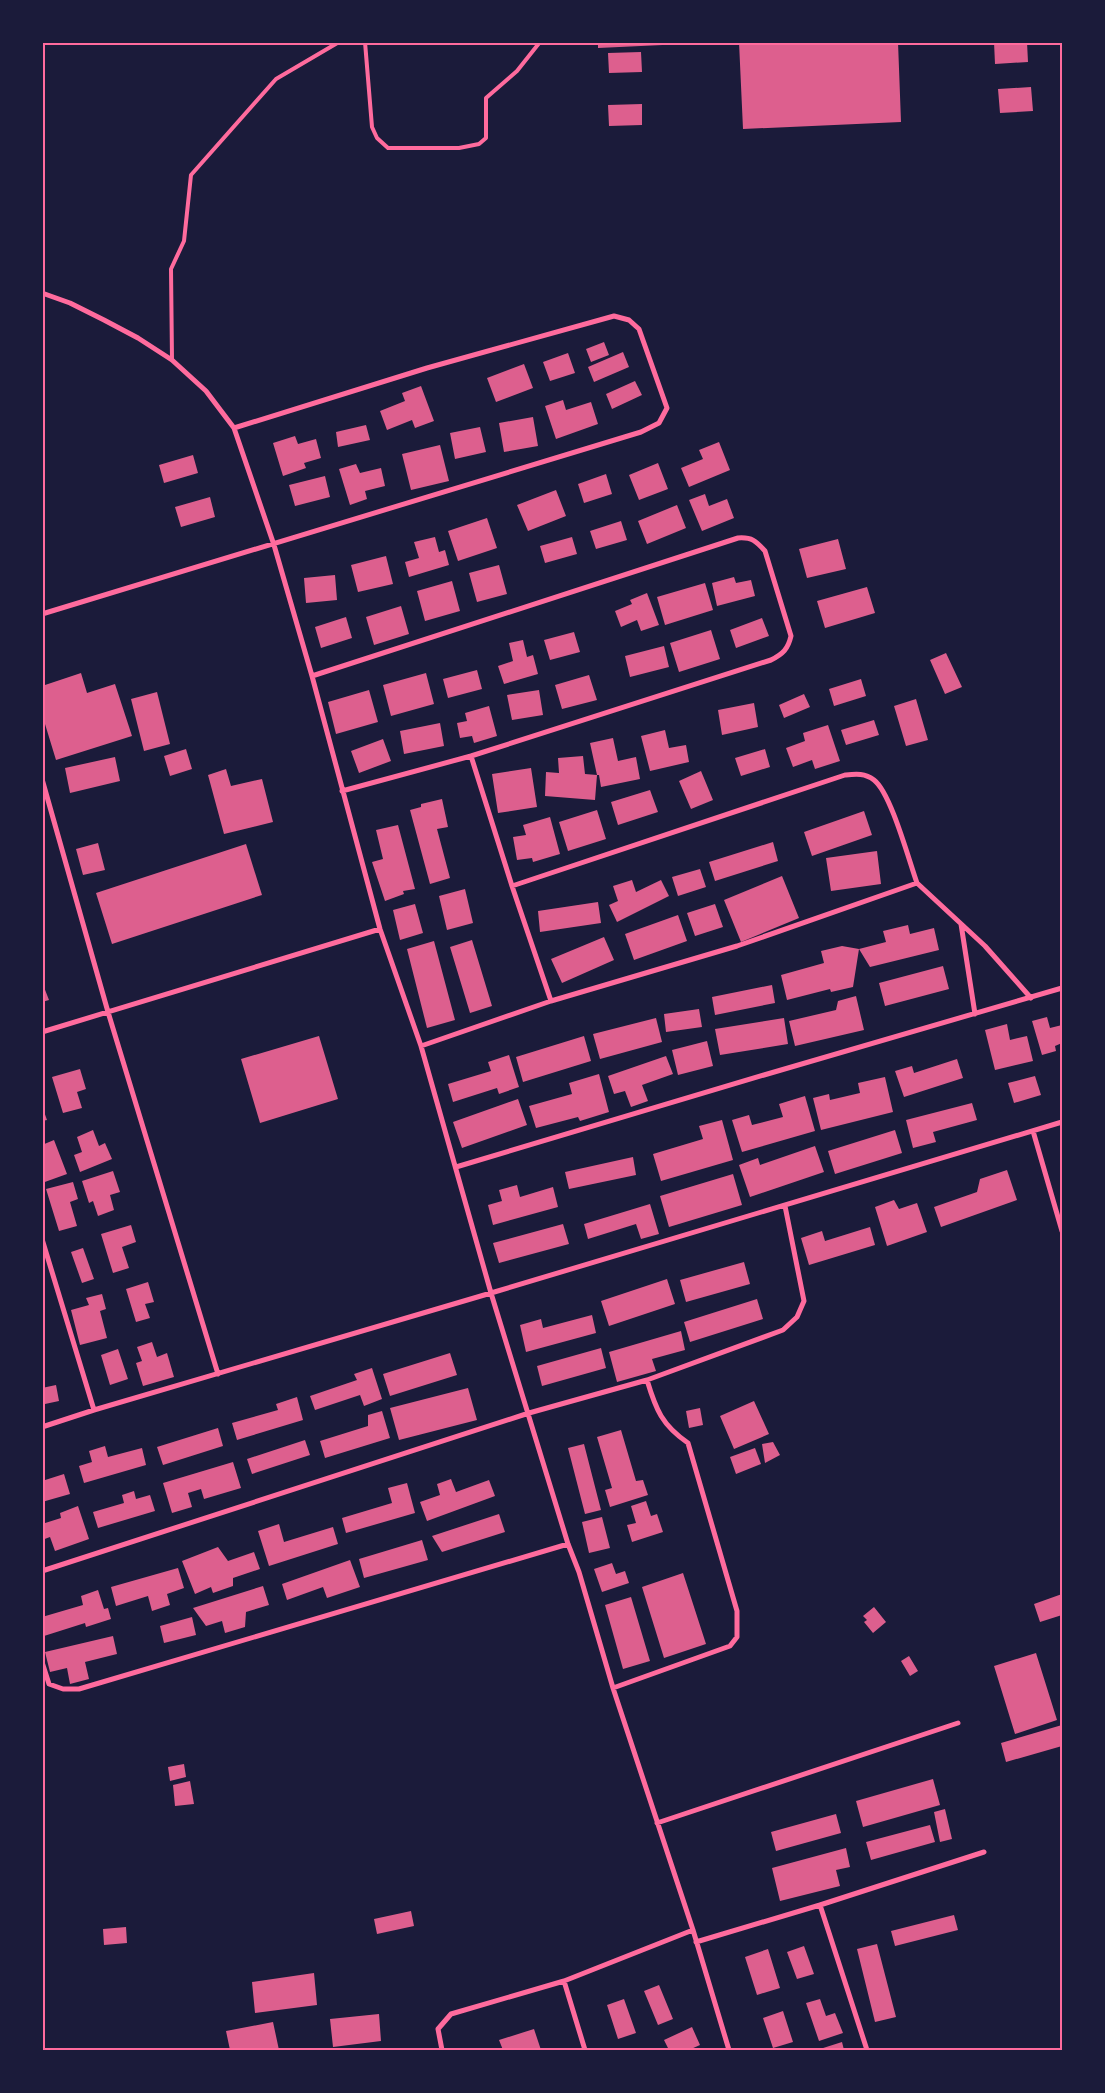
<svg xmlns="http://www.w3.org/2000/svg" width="1105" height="2093" font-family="Ubuntu,sans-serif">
	<rect width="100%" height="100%" fill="#1b1b3a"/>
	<path fill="#dd5f8e" d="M598,42H684V44L598,48Z
		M739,42H898L901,122L743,129Z
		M994,42H1027L1028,62L995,64Z
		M641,52L642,72L609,73L608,53Z
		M1031,87L1033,111L1000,113L998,89Z
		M642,104V125L609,126L608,105Z
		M604,342L609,355L591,362L586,349Z
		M623,352L629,367L594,382L588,367Z
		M568,353L575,373L550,381L543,362Z
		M524,364L533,388L496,402L487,378Z
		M635,381L642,395L612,409L606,394Z
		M421,386L434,421L415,428L412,420L387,430L380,411L405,401L402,393Z
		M563,400L566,410L591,402L598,424L556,439L545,406Z
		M533,417L538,446L504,452L499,423Z
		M366,425L370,440L338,447L336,432Z
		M480,427L486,452L455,459L450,433Z
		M295,436L298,444L316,439L321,458L304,463L306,468L283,476L273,443Z
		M719,442L730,470L689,487L681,468L703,459L699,450Z
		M440,445L449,481L411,490L402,454Z
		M193,455L198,473L164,483L159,465Z
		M658,463L668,489L639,500L629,475Z
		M356,464L360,473L381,468L385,486L365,491L367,499L350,505L339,469Z
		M606,474L612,494L584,503L578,484Z
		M325,476L330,497L295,506L289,485Z
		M556,490L566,516L528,531L517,505Z
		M705,494L709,506L727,499L734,518L702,531L689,500Z
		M210,497L215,517L181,527L175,507Z
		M677,505L686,528L647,544L638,521Z
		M487,518L497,548L458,561L448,531Z
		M621,521L627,540L596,549L590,531Z
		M435,537L439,552L445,550L449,565L409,577L405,562L419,558L414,542Z
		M572,537L577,554L545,563L540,546Z
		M838,539L846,569L807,578L799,549Z
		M386,556L393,584L358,592L351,565Z
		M499,565L507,594L477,602L469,573Z
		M335,575L337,600L306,603L304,578Z
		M734,577L736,583L751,580L755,596L717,606L712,583Z
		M452,581L460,611L425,621L417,591Z
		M705,583L713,610L665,625L657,597Z
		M867,587L875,613L825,628L817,601Z
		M647,593L659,625L641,631L637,620L621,627L615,611L632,604L630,600Z
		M401,606L409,634L374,645L366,617Z
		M346,617L352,638L321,648L315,627Z
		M762,618L769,636L736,648L730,630Z
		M711,630L720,659L679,672L670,643Z
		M574,632L580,652L550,660L544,640Z
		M523,640L527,657L533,655L538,674L504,684L498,666L513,661L509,643Z
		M664,646L669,667L630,677L625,656Z
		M946,653L962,687L945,694L930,660Z
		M477,670L482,689L448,698L443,679Z
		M81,673L87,693L115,684L132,736L56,760L45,724L42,725V686Z
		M426,673L434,704L391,716L383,685Z
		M589,675L597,700L562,709L555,685Z
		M861,679L866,696L834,706L829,689Z
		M369,690L378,722L336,734L328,702Z
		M539,690L543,715L512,720L507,695Z
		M157,692L170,744L144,751L131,699Z
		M804,694L810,707L784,718L779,705Z
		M916,699L928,740L906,746L894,706Z
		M754,703L758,727L722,735L718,710Z
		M489,706L497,736L474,743L472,736L460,738L457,723L467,721L465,713Z
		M874,720L879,735L846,745L841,730Z
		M440,723L444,746L404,754L400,731Z
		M828,725L840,761L815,769L812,760L793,767L786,748L805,741L803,733Z
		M665,730L669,748L686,745L689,762L650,771L641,736Z
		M613,738L618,761L636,757L640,779L601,787L599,775H597L595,800L545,796L546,772L559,773L558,758L583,756L585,774L597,775L590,743Z
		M383,739L391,761L359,773L351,751Z
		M186,749L192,769L170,776L164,756Z
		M765,749L770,767L741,776L735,758Z
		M115,757L120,781L70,793L65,768Z
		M531,768L537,807L498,813L492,774Z
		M226,769L231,786L262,779L273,822L224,834L208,775Z
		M701,771L713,800L691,809L679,781Z
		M650,790L658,812L618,825L611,802Z
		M442,799L448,827L437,829L450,878L430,884L410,810L421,807V804Z
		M597,810L606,839L568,851L559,822Z
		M864,811L872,835L812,856L804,832Z
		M550,817L560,854L533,862L532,858L517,860L513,837L526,835L523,825Z
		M398,825L415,889L403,891L404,894L385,901L372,862L383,859L376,830Z
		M773,842L778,861L715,881L709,862Z
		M98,843L105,870L83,875L76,849Z
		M246,844L262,895L112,944L96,893Z
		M877,851L881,884L831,891L826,858Z
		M700,869L706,887L678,896L672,877Z
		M782,876L799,918L741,942L724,900Z
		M632,880L636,892L661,880L669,896L617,922L609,905L618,901L613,886Z
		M465,889L473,923L447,930L439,896Z
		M598,902L601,923L540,932L538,911Z
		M415,904L423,933L400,940L393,910Z
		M715,904L723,927L695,936L687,913Z
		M678,915L687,941L634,960L625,934Z
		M908,925L910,934L934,928L939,950L870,967L859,949L886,942L883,931Z
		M604,937L614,960L562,983L551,959Z
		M472,940L492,1006L470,1013L450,947Z
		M434,941L455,1020L427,1028L407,949Z
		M842,946L859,949L853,987L831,992L830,989L787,1000L781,975L824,963L821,951Z
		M943,966L949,989L885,1006L879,983Z
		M42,982L49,1000L42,1002Z
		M772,985L775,1003L715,1015L712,997Z
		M856,996L864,1030L795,1046L789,1021L836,1010L838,1001Z
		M699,1009L702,1027L666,1032L664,1014Z
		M1047,1017L1050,1028L1062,1025V1043L1055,1046L1056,1051L1042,1055L1032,1021Z
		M656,1018L662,1042L600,1059L593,1034Z
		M784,1018L788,1044L720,1055L715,1029Z
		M1007,1024L1010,1040L1027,1036L1033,1061L995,1070L985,1030Z
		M319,1036L338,1099L260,1123L241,1059Z
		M584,1036L591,1061L523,1082L516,1057Z
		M707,1041L713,1066L678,1075L672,1050Z
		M509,1055L519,1087L499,1094L497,1088L453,1102L448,1084L491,1071L488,1062Z
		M666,1056L673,1074L642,1085L648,1101L631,1107L625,1091L614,1094L608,1076Z
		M957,1059L963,1078L904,1097L895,1071L912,1066L914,1073Z
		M80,1069L86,1089L77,1092L82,1108L63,1113L52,1077Z
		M599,1074L609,1112L580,1121L578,1117L536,1128L529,1106L572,1094L569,1083Z
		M1035,1076L1041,1095L1014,1103L1008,1083Z
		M885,1077L893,1112L821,1130L813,1098L829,1094L830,1100L860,1093L858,1083Z
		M805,1096L815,1131L742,1152L732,1120L749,1115L752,1125L783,1117L779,1104Z
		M518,1099L527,1125L462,1148L453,1122Z
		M972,1103L977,1120L933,1132L936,1142L913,1148L906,1120Z
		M42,1106L47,1120L42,1121Z
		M722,1120L733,1160L661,1181L653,1154L703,1139L699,1126Z
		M93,1130L99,1146L105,1143L112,1159L80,1172L74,1155L82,1152L77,1137Z
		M895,1130L902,1153L835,1174L828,1151Z
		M54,1140L67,1174L42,1183V1145Z
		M815,1146L824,1172L750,1197L739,1165L758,1158L760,1165Z
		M633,1157L636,1175L569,1189L565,1172Z
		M1007,1170L1017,1200L941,1227L934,1207L977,1192L980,1179Z
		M113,1171L120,1192L110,1195L114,1210L98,1216L93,1201L89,1203L82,1181Z
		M733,1174L742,1205L669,1227L660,1196Z
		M73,1182L78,1199L70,1202L77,1226L59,1231L46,1189Z
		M517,1185L520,1197L553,1187L558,1207L493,1225L488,1205L502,1201L499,1190Z
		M894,1200L899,1209L917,1203L927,1232L887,1246L875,1207Z
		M650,1204L659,1234L641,1239L636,1224L588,1239L584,1224Z
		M563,1224L569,1244L499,1263L493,1243Z
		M131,1225L136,1242L122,1247L129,1268L113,1273L101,1234Z
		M870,1227L875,1245L809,1265L801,1238L822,1231L825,1241Z
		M83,1248L94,1279L82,1283L71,1252Z
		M744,1262L750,1284L686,1302L680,1280Z
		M667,1279L675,1304L609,1326L601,1301Z
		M148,1282L154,1302L145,1304L150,1318L136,1322L126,1289Z
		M102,1294L106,1309L100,1311L107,1338L80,1345L71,1310L89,1305L86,1298Z
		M757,1299L763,1319L690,1342L684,1322Z
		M592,1315L596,1333L526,1352L520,1325L541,1319L543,1328Z
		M681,1331L685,1350L652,1359L656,1371L617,1382L609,1352Z
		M152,1342L157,1357L167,1353L174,1377L143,1386L136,1363L142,1361L137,1347Z
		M601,1348L606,1368L542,1386L537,1366Z
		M118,1349L128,1379L110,1385L101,1355Z
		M450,1353L457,1375L390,1396L383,1374Z
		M372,1368L382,1399L364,1406L360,1395L315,1410L310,1396L357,1380L354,1374Z
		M56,1385L59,1401L45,1404L42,1388Z
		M468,1388L477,1420L399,1440L390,1408Z
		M297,1397L303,1420L237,1440L232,1423L278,1410L276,1404Z
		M754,1401L769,1434L734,1449L720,1416Z
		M700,1408L703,1425L689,1428L686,1411Z
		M382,1411L390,1438L325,1458L320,1441L368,1426V1415Z
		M218,1428L223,1446L163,1465L157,1447Z
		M621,1430L636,1481L643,1480L648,1495L610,1507L605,1490L612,1488L597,1437Z
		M305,1440L310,1455L252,1474L247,1459Z
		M773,1442L780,1455L765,1463L762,1444Z
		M584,1444L601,1510L585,1514L568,1448Z
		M105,1446L108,1457L142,1448L146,1465L84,1483L79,1466L92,1462L89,1451Z
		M755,1448L761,1464L736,1474L730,1457Z
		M233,1462L241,1488L204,1499L201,1489L188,1493L192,1507L172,1513L163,1483Z
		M64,1474L70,1494L42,1502V1481Z
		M451,1479L456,1492L489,1480L495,1496L427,1521L420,1502L440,1495L437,1484Z
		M407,1483L415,1513L346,1533L342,1518L392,1503L388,1488Z
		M134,1491L136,1499L150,1495L155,1511L98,1528L93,1512L124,1503L122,1495Z
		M646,1501L651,1516L657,1514L663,1532L632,1542L627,1525L636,1523L631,1506Z
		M78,1506L89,1539L55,1551L50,1537L42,1540V1524L61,1518L60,1513Z
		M499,1514L505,1532L442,1552L432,1536Z
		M602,1517L610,1548L589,1553L582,1522Z
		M279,1524L284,1542L333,1527L338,1544L269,1566L258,1531Z
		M422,1540L428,1560L364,1578L359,1559Z
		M218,1547L228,1561L254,1552L260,1569L233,1578V1586L213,1593L211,1587L195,1594L182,1561Z
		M350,1560L360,1587L327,1598L323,1587L287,1600L282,1584Z
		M612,1563L616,1574L625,1571L629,1583L602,1592L594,1569Z
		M178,1568L184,1588L167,1594L170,1605L152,1611L148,1596L116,1606L111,1587Z
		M683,1573L706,1644L664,1658L642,1587Z
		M263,1586L269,1605L246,1612L245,1627L225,1633L222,1621L206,1626L193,1608Z
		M98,1590L104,1609L108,1608L111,1619L86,1627L85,1623L44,1636L42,1617L83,1605L81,1596Z
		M1062,1594V1615L1040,1622L1034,1604Z
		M631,1597L650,1661L623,1669L605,1605Z
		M874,1607L886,1622L873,1633L864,1622L867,1620L863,1616Z
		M192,1617L196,1635L164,1643L160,1626Z
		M113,1636L117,1654L85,1662L89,1679L70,1684L67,1668L50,1672L45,1652Z
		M1036,1653L1057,1720L1015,1734L994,1666Z
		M909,1656L918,1671L910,1676L901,1661Z
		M1062,1725V1746L1006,1762L1001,1743Z
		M184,1764L186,1777L170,1781L168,1767Z
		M933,1779L940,1805L863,1827L856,1801Z
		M190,1781L194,1804L175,1806L173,1785Z
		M945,1809L952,1839L940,1842L934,1812Z
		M836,1814L841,1833L776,1851L771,1832Z
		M930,1825L935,1842L871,1860L866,1842Z
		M846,1848L850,1867L836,1870L840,1886L780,1901L772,1868Z
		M411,1911L414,1926L377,1934L374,1919Z
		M954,1915L958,1930L895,1946L891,1931Z
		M126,1927L127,1943L104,1945L103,1929Z
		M877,1944L896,2017L875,2022L857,1949Z
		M804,1946L814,1974L797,1979L787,1952Z
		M768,1949L780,1988L757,1995L745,1957Z
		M314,1973L317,2005L255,2013L252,1982Z
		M659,1985L673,2019L658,2025L644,1991Z
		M624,1999L636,2033L618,2039L607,2005Z
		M820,1999L826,2016L835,2013L843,2033L819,2041L806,2003Z
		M783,2011L793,2042L773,2048L763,2018Z
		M379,2014L381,2041L333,2047L330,2019Z
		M273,2022L279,2050H230L226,2031Z
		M692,2027L700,2045L691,2049L692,2050H669L664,2040Z
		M534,2029L541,2050H503L499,2040Z
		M842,2042L844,2050H820V2049Z"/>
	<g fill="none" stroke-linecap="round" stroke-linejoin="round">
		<path stroke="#ff6b9d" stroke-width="4" d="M365,42L372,127L377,138L388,148H459L479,144L486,138V98L517,71L540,42
			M172,360L171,269L184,241L191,175L276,79L339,42"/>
		<path stroke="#ff6b9d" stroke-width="5" d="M42,293L70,303L104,320L138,338L172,360L206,391L234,428L274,545L312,676L380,929L421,1046L491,1293L568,1544L579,1572L613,1688L693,1930L729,2050
			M42,614L641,432L659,423L667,408L639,329L629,320L614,316L427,368L234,428
			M312,676L738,538C752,537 756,541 765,551L791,636C788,649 783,654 771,660L471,756L342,791
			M471,756L512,886L551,1001
			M42,779L108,1012L218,1374
			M917,883L985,946L1031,998
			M961,924L975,1014
			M42,1032L380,929
			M421,1046L551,1001L737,946L917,883C909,861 891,793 874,780C865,773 856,774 845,775L512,886
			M1033,1131L1062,1231
			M456,1167L764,1075L1062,988
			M42,1239L94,1410
			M42,1427L94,1410L491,1293L1062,1122
			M42,1571L529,1413L647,1380L783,1330L797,1317L804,1301L785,1206
			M42,1662L49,1684L63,1689H79L568,1544
			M613,1688L730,1646L737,1637V1611L688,1443C662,1425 656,1410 647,1380
			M657,1823L958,1723
			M820,1905L867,2050
			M696,1942L820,1905L984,1852
			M564,1981L585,2050
			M442,2050L438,2029L451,2014L564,1981L693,1930"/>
	</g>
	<rect width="1105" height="2093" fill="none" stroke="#1b1b3a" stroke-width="88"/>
	<rect x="44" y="44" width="1017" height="2005" fill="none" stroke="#ff6b9d" stroke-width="2"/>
</svg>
